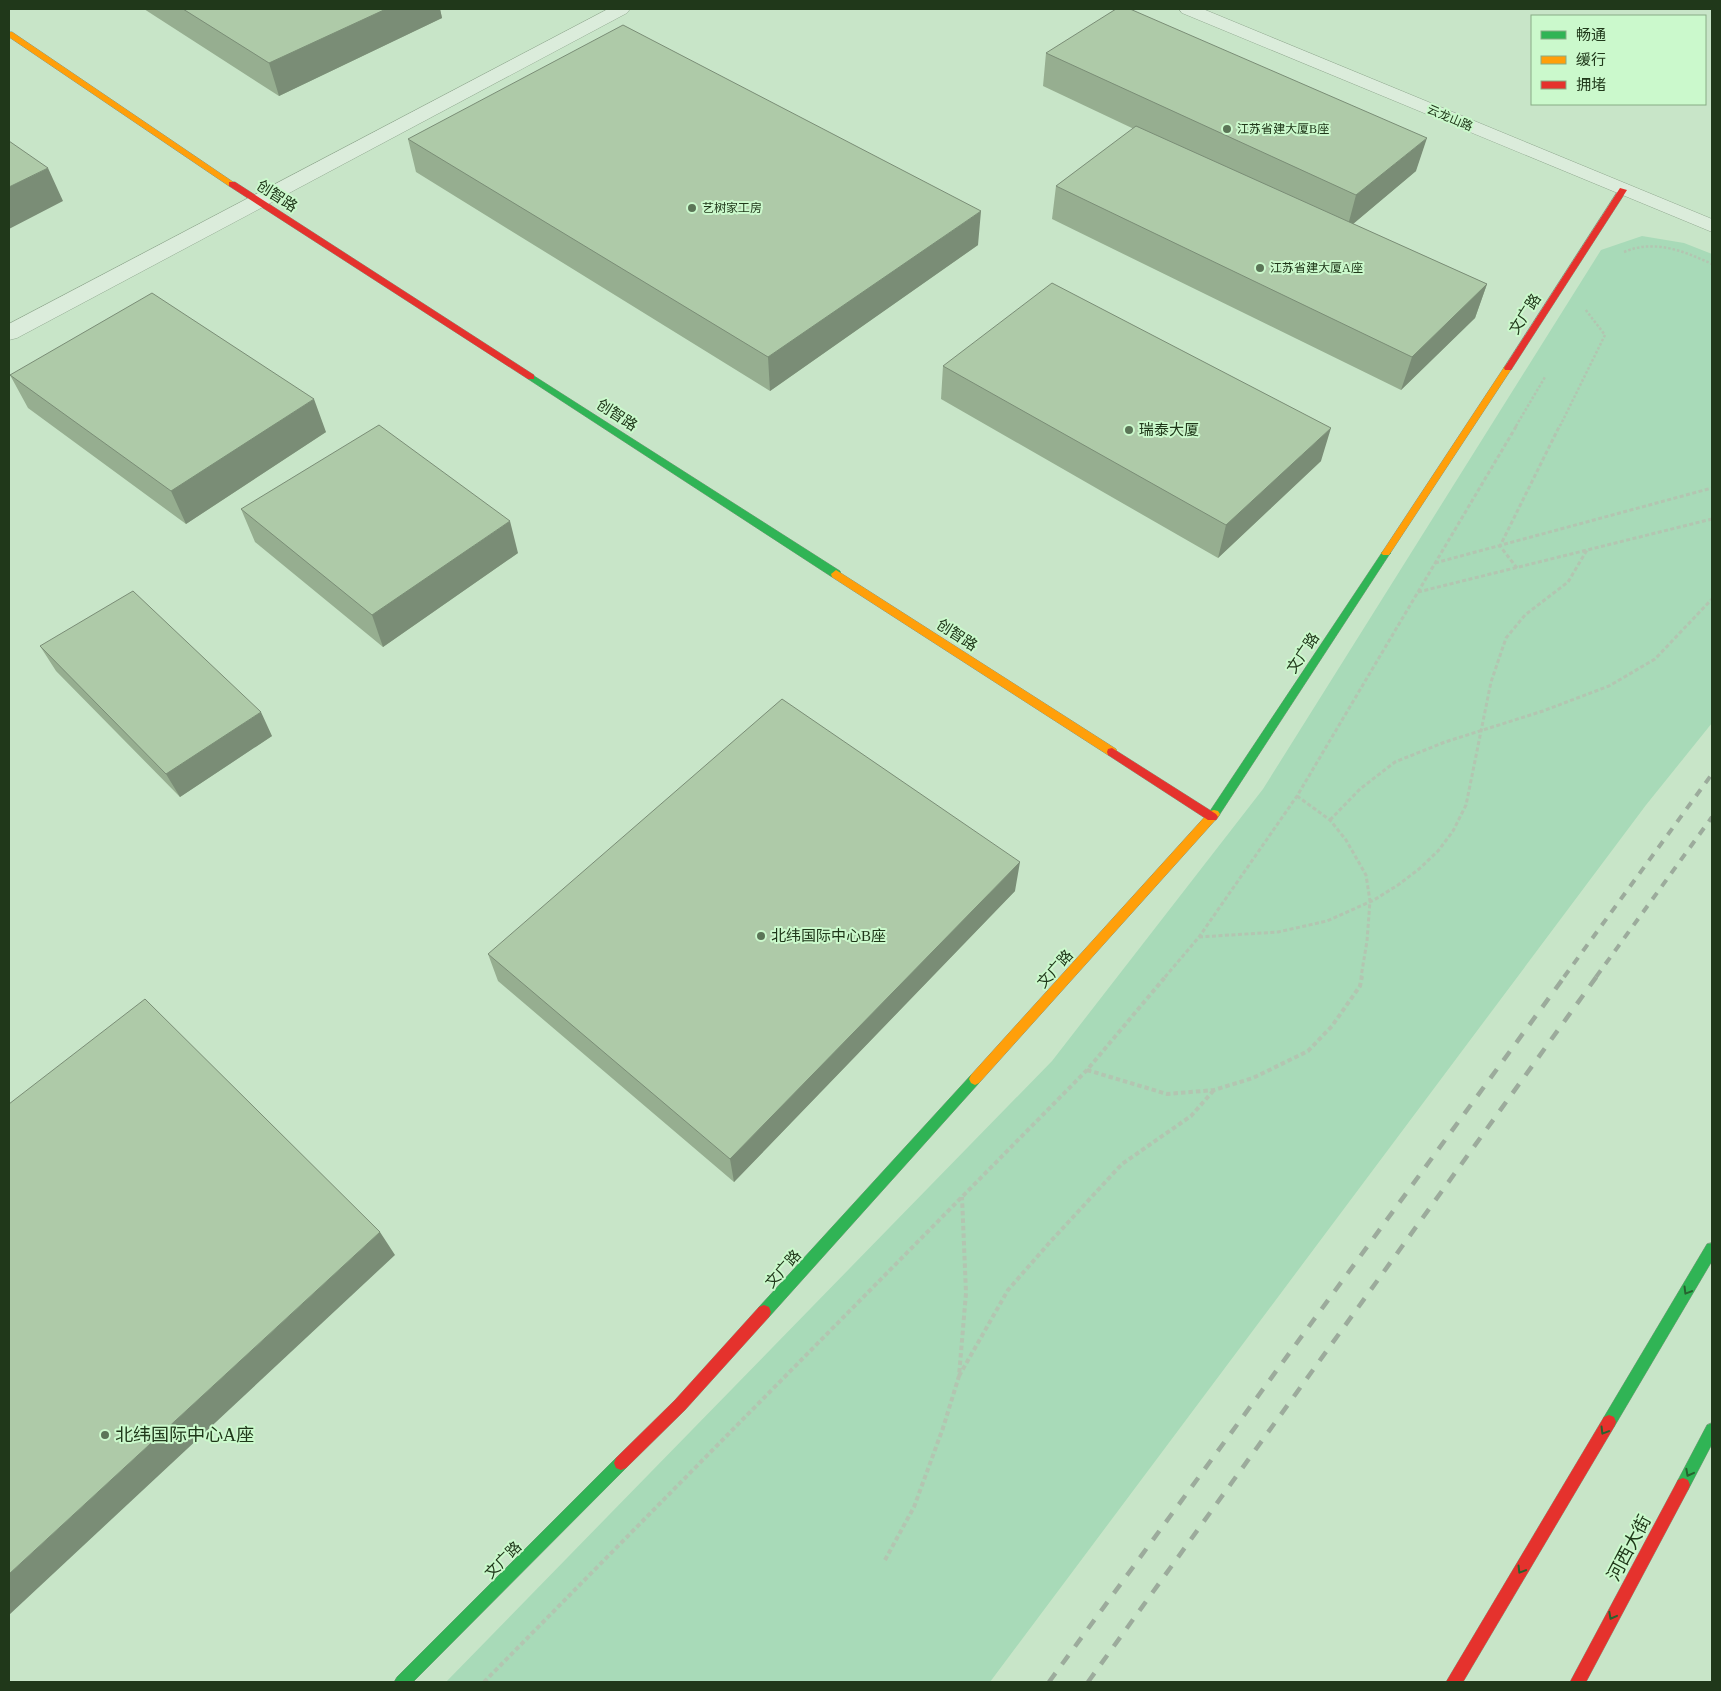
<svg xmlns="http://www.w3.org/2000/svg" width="1721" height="1691" font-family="'Times New Roman','Noto Sans SC',serif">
	<rect width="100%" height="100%" fill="#c8e5c8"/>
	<path fill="#a8dab8" d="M1642,236L1684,243L1712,254V723L1646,805L990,1682H446L1052,1061L1263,789L1601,250Z"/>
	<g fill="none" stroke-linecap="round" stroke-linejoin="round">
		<defs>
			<path id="street" d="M608,9H630L627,13L17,338L9,340V324Z
				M1179,9H1203L1712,219V232L1182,13Z"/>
			<path id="fast" d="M531,374L840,571L841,574L840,577H832L528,379L527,377Z
				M1386,549L1389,551L1391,553L1389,555L1218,817H1210L1208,814L1210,811L1383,551Z
				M975,1073L979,1075L981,1079L979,1083L769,1317L764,1319L759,1317L757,1312L759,1307L971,1075Z
				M1712,1243V1261L1614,1427L1609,1429L1604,1427L1602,1422L1604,1417L1707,1244Z
				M1712,1423V1444L1688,1490L1683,1492L1678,1490L1676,1485L1678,1480L1707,1425Z
				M621,1456L626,1458L628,1463L626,1468L413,1682H394L397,1677L616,1458Z"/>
			<path id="slow" d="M9,32H12L236,184L229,186L9,37Z
				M1508,365L1512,368L1389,555H1383L1381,553L1383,551L1505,366Z
				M836,570L1116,749L1117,752L1116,755H1108L832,577L831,574Z
				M1214,810L1218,811L1220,814L1218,817L979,1083L975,1085L971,1083L969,1079L971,1075L1210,811Z"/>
			<path id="jam" d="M229,182H235L534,375V379H528L229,186Z
				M1620,188L1627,190L1511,370H1505L1504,368Z
				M1112,748L1216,814L1218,817L1216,820H1208L1108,755L1107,752L1108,749Z
				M764,1305L769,1307L771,1312L769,1317L685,1410L626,1468L621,1470L616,1468L614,1463L616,1458L675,1400L759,1307Z
				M1609,1415L1614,1417L1616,1422L1614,1427L1463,1682H1446L1604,1417Z
				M1683,1478L1688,1480L1690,1485L1688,1490L1586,1682H1570L1678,1480Z"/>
		</defs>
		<use href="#street" stroke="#93aa92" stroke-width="1"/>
		<use href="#fast" stroke="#849982" stroke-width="1"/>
		<use href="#slow" stroke="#849982" stroke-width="1"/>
		<use href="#jam" stroke="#849982" stroke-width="1"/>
		<path stroke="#b3c5b1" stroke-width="2.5" stroke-dasharray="2.5 2" stroke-linecap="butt" d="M1624,252C1654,239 1684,251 1712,264
			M1516,426L1545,377
			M1560,426L1605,335L1585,309"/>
		<path stroke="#b3c5b1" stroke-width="3" stroke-dasharray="4 2.5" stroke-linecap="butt" d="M1435,563L1712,488
			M1517,568L1500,546L1560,425
			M1418,592L1712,519
			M1297,796L1330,820L1346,840L1366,875L1370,901L1367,941L1361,977
			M1330,820L1360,789L1395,762L1445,742L1543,711L1609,686L1655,659L1712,599
			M1199,937L1278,932L1327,921L1374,900L1398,885L1419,869L1438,851L1453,831L1466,805L1491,682L1506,638L1525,615L1568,582L1587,550
			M1165,977L1199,937L1297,796L1517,425"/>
		<path stroke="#b3c5b1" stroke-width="4" stroke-dasharray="4.5 3" stroke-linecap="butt" d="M1087,1070L1167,1094L1214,1090L1253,1078L1308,1051L1332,1026L1360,986L1362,976
			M959,1376L1008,1290L1050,1242L1122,1164L1191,1116L1214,1090
			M885,1560L914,1507L943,1428L959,1376L966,1293L962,1197
			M484,1682L1087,1070L1166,976"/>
		<use href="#street" fill="#dbecdb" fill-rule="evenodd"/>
		<use href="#fast" fill="#30b455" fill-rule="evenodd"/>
		<use href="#slow" fill="#ff9f0a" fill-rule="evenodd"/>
		<use href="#jam" fill="#e5322d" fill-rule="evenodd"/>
		<path stroke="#9cab9c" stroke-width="4" stroke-dasharray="8 8" stroke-linecap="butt" d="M1564,977L1712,774
			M1596,977L1712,817"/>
		<path stroke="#9cab9c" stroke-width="4.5" stroke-dasharray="11 11" stroke-linecap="butt" d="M1049,1682L1565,976
			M1088,1682L1597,976"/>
	</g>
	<path fill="#96ae90" d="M144,9H440L442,18L279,96Z
		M1046,53L1416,171L1353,224L1487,284L1475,318L1401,390L1052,219L1056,186L1134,129L1043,86Z
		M408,139L978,245L770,391L416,172Z
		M943,366L1321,461L1218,558L941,399Z
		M10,375L326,432L186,524L28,408Z
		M241,509L518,553L383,647L255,542Z
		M40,646L272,736L180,797L56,671Z
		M1015,891L734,1182L498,981L488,954Z"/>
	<path fill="#7a8d76" d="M386,9H440L442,18L279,96L269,63Z
		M1427,138L1416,171L1347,229L1356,195Z
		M48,168L63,201L9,229V187Z
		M981,211L978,245L770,391L768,357Z
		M1487,284L1475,318L1401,390L1412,357Z
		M314,399L326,432L186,524L171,491Z
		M1331,428L1321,461L1218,558L1226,525Z
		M510,521L518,553L383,647L372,615Z
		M261,712L272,736L180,797L166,774Z
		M1020,862L1015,891L734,1182L730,1159Z
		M380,1232L395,1255L9,1615V1574Z"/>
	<path fill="#aecaa8" stroke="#7a8d76" d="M183,9H386L269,63Z
		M1116,9H1130L1427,138L1356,195L1046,53Z
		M623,25L981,211L768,357L408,139Z
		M1136,126L1487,284L1412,357L1056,186Z
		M9,141L48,168L9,187Z
		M1052,283L1331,428L1226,525L943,366Z
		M152,293L314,399L171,491L10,375Z
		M379,425L510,521L372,615L241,509Z
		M133,591L261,712L166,774L40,646Z
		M782,699L1020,862L730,1159L488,954Z
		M145,999L380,1232L9,1574V1104Z"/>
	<defs><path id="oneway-chevron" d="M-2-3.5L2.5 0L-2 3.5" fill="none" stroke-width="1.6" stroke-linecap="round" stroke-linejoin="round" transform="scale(1.25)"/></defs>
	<g stroke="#26632f">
		<use href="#oneway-chevron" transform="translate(1687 1291) rotate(121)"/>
		<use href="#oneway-chevron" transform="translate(1604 1431) rotate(121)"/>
		<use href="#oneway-chevron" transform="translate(1689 1473) rotate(118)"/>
		<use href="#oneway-chevron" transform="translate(1521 1570) rotate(121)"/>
		<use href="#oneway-chevron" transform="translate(1612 1616) rotate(118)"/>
	</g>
	<g fill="#5b7557" stroke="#cbf9cc" stroke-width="2">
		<circle cx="1227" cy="129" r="5"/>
		<circle cx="692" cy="208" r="5"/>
		<circle cx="1260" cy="268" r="5"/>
		<circle cx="1129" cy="430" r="5"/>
		<circle cx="761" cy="936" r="5"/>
		<circle cx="105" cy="1435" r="5"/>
	</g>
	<g text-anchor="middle" stroke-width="4" stroke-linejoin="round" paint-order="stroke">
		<g font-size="12" fill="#20381a" stroke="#cbf9cc">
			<text transform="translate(1450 118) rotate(23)" y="4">云龙山路</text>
		</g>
		<g font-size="12" fill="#20381a" stroke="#cbf9cc" text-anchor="start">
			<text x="1237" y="133">江苏省建大厦B座</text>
			<text x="702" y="212">艺树家工房</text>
			<text x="1270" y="272">江苏省建大厦A座</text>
		</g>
		<g font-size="15" fill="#20381a" stroke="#cbf9cc">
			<text transform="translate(277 196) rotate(33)" y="5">创智路</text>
			<text transform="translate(1525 314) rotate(-57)" y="5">文广路</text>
			<text transform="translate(617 415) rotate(33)" y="5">创智路</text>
			<text transform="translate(957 635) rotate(33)" y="5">创智路</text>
			<text transform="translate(1303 653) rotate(-56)" y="5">文广路</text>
			<text transform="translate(1055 969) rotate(-48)" y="5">文广路</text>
			<text transform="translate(783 1269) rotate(-48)" y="5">文广路</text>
			<text transform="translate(503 1560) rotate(-45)" y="5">文广路</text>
		</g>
		<g font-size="15" fill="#20381a" stroke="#cbf9cc" text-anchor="start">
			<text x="1139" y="435">瑞泰大厦</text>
			<text x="771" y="941">北纬国际中心B座</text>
		</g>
		<g font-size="18" fill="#20381a" stroke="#cbf9cc" text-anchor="start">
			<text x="115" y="1441">北纬国际中心A座</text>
		</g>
		<g font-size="18" fill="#20381a" stroke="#cbf9cc">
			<text transform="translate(1629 1548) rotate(-62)" y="6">河西大街</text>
		</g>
	</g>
	<rect width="1721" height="1691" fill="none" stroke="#20381a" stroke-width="20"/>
	<rect x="1531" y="15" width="175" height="90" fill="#cbf9cc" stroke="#87ac85"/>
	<rect x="1541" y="31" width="25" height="8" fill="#30b455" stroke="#87ac85"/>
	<text x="1576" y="40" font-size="15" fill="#20381a">畅通</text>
	<rect x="1541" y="56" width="25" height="8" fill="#ff9f0a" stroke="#87ac85"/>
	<text x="1576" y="65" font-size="15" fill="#20381a">缓行</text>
	<rect x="1541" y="81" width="25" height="8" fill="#e5322d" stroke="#87ac85"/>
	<text x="1576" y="90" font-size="15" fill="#20381a">拥堵</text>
</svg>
